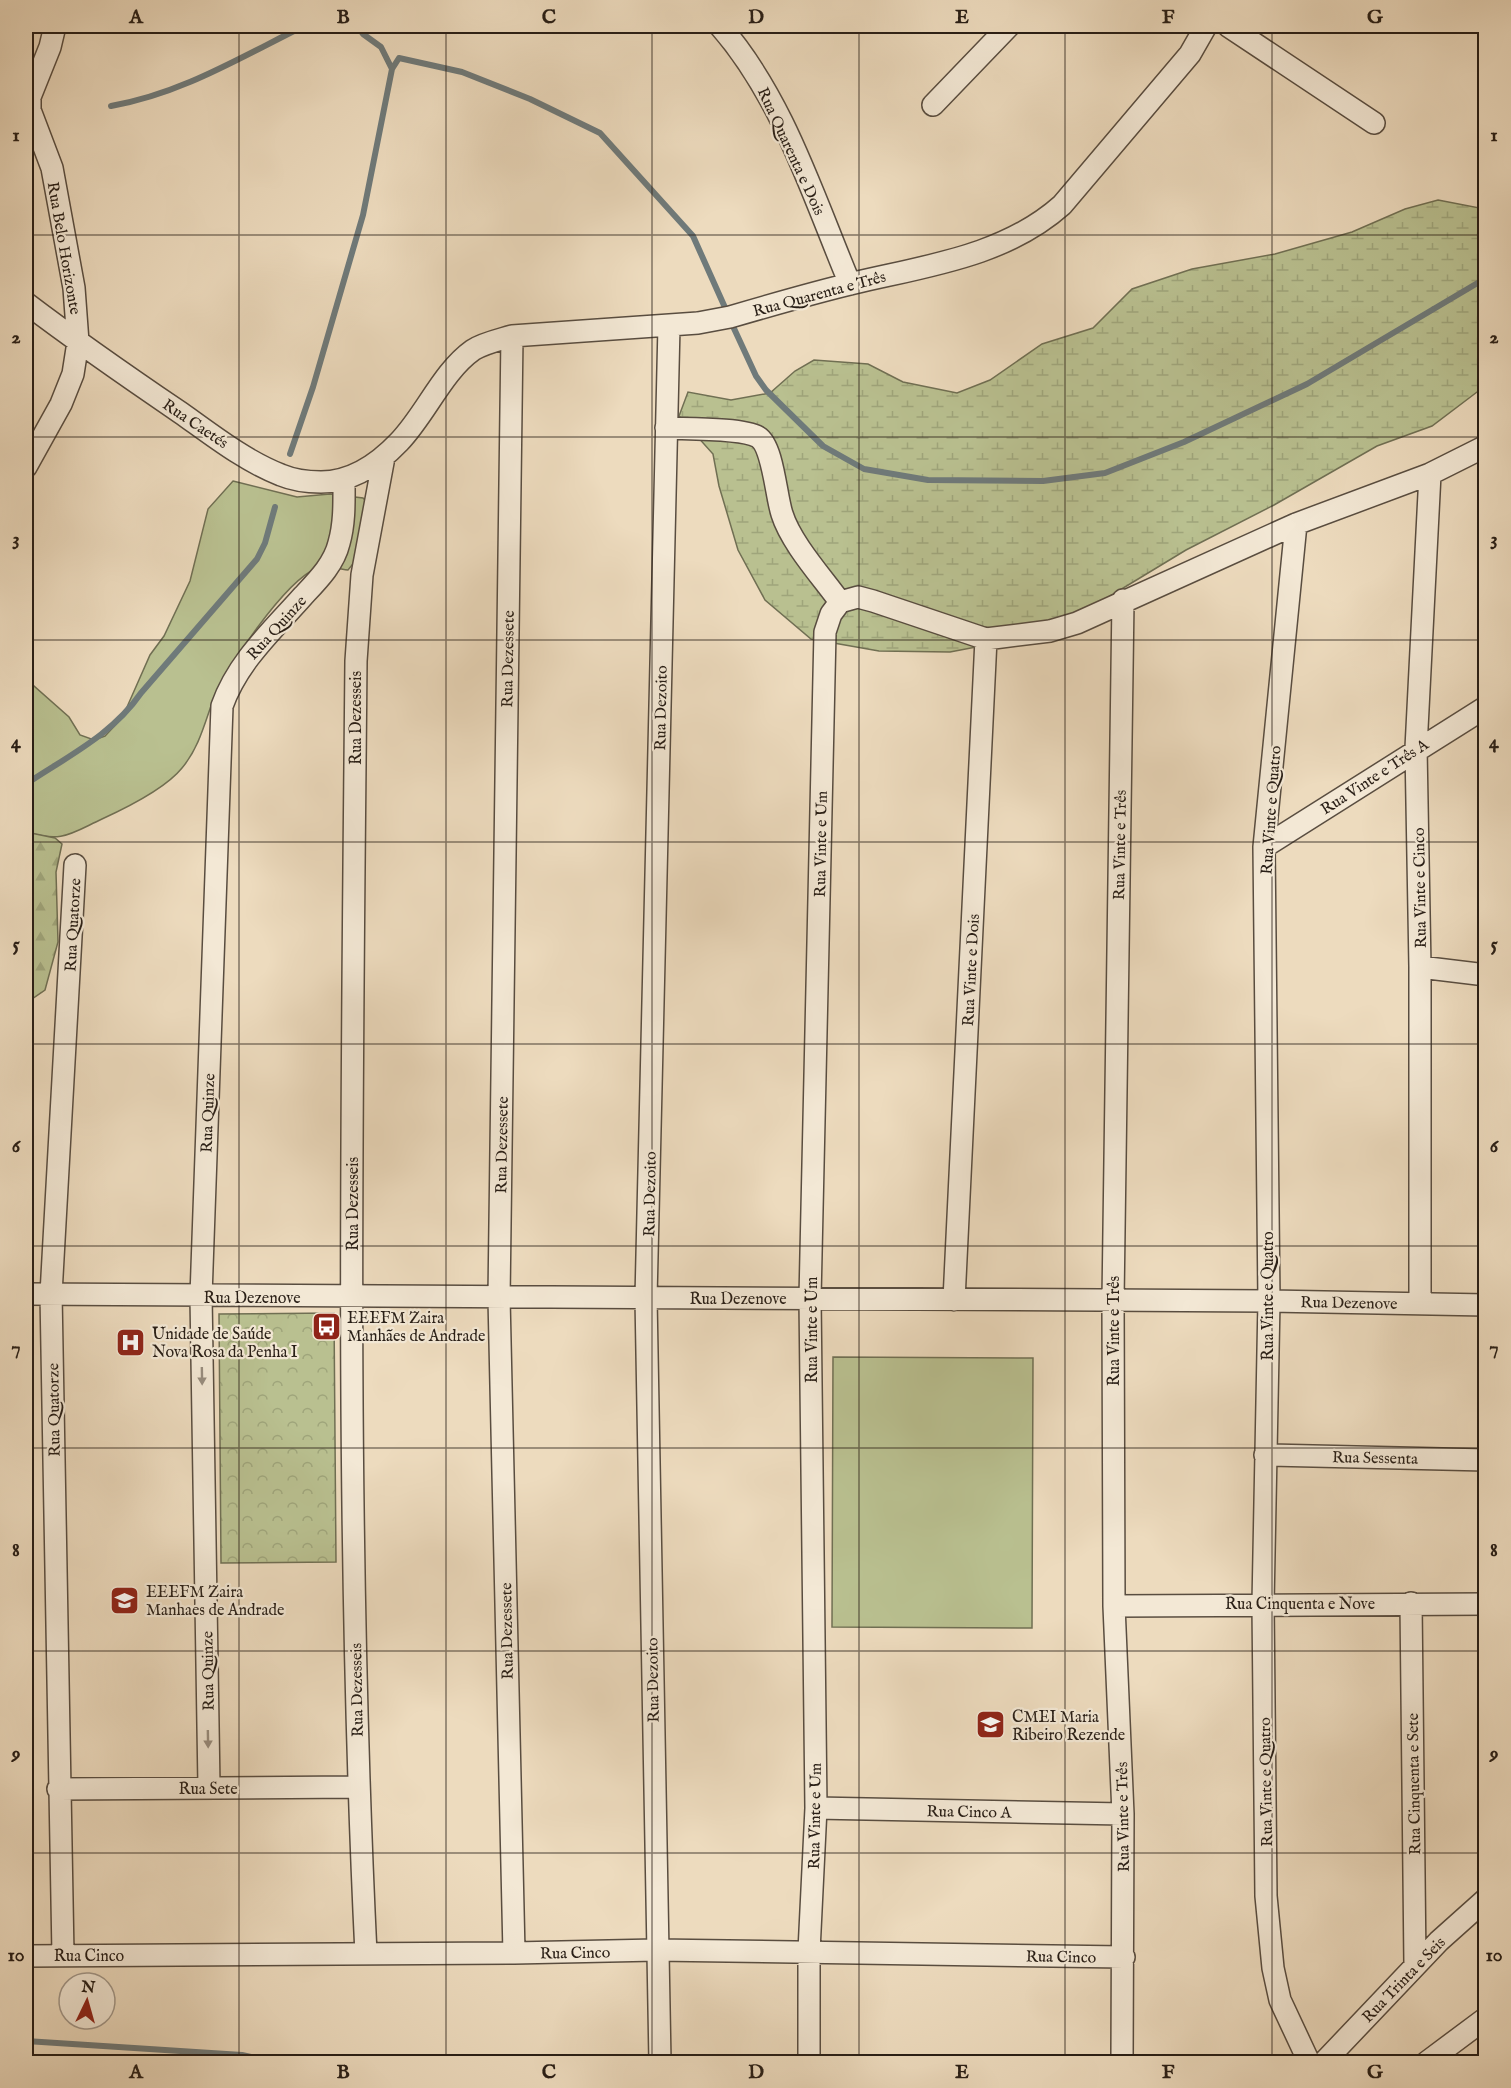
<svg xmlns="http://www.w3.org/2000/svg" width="1511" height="2088" font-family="'IM FELL English',serif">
	<defs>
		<pattern id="forest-firs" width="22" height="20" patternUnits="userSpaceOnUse" patternTransform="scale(1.5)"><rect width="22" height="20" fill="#b9c090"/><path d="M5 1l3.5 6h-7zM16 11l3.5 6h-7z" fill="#9fa57b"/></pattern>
		<pattern id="wetland-marsh" width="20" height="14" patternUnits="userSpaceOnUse" patternTransform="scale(1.5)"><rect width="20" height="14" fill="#b9c090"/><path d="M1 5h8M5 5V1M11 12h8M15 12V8" fill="none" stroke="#9fa57b"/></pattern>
		<pattern id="park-crowns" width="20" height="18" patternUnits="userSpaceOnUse" patternTransform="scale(1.5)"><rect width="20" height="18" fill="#b9c090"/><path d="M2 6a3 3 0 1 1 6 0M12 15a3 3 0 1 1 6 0" fill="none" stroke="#9fa57b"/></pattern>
	</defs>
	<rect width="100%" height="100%" fill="#eddbbe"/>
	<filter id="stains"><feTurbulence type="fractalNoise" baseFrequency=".00333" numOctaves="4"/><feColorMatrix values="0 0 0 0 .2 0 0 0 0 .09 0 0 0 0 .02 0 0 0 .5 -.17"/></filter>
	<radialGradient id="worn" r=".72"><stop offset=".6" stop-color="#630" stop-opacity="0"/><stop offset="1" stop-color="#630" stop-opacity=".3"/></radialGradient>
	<path fill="#b9c090" stroke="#706f53" stroke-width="1.5" d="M233,481L297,497L330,494L363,498L372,507L361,554L348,570C340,569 325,565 317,568C285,581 224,670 212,703C204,726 198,749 182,768C166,788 126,808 102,819C70,834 62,843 26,832V679L69,717L80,735L94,740L105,736L120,720L127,707L150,655L164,636L190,581L208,509Z
		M833,1357L1033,1358L1032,1628L832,1627Z"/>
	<path fill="url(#forest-firs)" stroke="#706f53" stroke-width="1.5" d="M26,832L55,838L62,844L56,872L58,942L45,990L26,1003Z"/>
	<path fill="url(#wetland-marsh)" stroke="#706f53" stroke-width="1.5" d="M1438,200L1485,209V386L1432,426L1377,446L1274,505L1186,550L1049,633L950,652L879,651L811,639L765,600L738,550L719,486L713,454L679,416L688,392L731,400L770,393L795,371L814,360L868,364L903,382L957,393L990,380L1042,344L1093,328L1132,289L1192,269L1275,254L1352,232L1405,209Z"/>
	<path fill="url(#park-crowns)" stroke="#706f53" stroke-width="1.5" d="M334,1313L336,1562L221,1563L219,1314Z"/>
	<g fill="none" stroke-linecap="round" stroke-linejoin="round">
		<path stroke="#6f7a7a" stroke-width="6" d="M357,26L363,34L381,47L392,69
			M111,106C181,94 241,57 304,26
			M731,322L756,376L766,390L823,446L864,469L928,480L1043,481L1105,473L1184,442L1307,384L1486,278
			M290,454L313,387L363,215L392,69L399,58L462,72L530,99L600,133L693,236L727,312
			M26,784C68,756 112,735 141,693L257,559L265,543L275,507
			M26,2041L242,2055L274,2062"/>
		<defs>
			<path id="street" d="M720,26C783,98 813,196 850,284
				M1228,26L1374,123
				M933,105L1009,26
				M26,303C76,341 128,377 181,413C212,435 245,461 281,475C293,480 309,482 321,482C352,482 379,463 399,442C426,414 442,372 473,350C484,343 499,340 512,336L698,323L730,317C771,305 812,293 854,283C926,266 1005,256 1062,205L1190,54L1206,26
				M512,336L499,1298L514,1953
				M666,428C686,429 743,428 758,437C773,446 776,496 782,514C791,543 822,577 840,602
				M26,467L61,404L73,374L78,342L74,288L52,168L30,110V97L50,47L55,26
				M1296,524L1264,847L1269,1301L1263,1604L1266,1896L1273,1968L1280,2000L1309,2062
				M840,602L858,597L873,601L986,639L1050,631L1077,623L1296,524L1430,474L1486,446
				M1264,847L1486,707
				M1420,967L1486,975
				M26,1294L1269,1301L1486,1305
				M954,1300L986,639
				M1420,1303V967L1416,748L1430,474
				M1265,1455L1486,1460
				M1411,1603L1415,1965
				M1114,1606L1486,1604
				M209,1787L201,1296L222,706C238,661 273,630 303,596C318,580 334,564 339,543C345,522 344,500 344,479
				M58,1789L357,1787
				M816,1808L1123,1814
				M366,1954C345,1523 352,1092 356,661L362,575L384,457
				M63,1955L51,1294L75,865
				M26,1956L514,1953L656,1950L1124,1957
				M660,2062L646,1298L669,326
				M809,2062V1951L816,1808L810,1298L825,632L831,614L840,602
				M1122,2062L1123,1814L1114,1606L1113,1300L1123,600
				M1324,2062L1439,1941L1486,1899
				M1427,2062L1486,2018"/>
		</defs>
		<use href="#street" stroke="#594d40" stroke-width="24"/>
		<use href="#street" stroke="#f3e8d5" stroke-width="21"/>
	</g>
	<defs><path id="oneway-solid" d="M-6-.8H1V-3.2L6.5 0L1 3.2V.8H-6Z" transform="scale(1.5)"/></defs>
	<g fill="#988d7f">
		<use href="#oneway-solid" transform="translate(202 1376) rotate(89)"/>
		<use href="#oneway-solid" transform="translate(208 1739) rotate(89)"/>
	</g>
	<path fill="none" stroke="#281e16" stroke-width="1.5" stroke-opacity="0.55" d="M239,26V2062M446,26V2062M652,26V2062M859,26V2062M1065,26V2062M1272,26V2062M26,235H1486M26,437H1486M26,640H1486M26,842H1486M26,1044H1486M26,1246H1486M26,1448H1486M26,1651H1486M26,1853H1486"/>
	<defs>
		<symbol id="bus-square" viewBox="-11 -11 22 22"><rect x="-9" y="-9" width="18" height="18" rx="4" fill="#8f2418" stroke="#f3e8d5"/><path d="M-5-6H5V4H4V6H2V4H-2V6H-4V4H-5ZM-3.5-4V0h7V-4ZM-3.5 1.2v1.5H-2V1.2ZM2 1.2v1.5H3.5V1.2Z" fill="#fff"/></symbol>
		<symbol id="hospital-square" viewBox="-11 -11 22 22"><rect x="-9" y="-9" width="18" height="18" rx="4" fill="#8f2418" stroke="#f3e8d5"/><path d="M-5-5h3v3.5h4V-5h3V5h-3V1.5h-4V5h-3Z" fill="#fff"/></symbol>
		<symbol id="school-square" viewBox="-11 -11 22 22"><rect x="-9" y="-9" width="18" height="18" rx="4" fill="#8f2418" stroke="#f3e8d5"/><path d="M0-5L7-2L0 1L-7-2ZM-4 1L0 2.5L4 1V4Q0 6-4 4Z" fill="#fff"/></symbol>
	</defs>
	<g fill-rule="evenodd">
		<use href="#bus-square" x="310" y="1310" width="33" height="33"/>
		<use href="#hospital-square" x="114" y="1326" width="33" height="33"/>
		<use href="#school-square" x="108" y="1584" width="33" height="33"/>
		<use href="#school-square" x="974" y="1708" width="33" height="33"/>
	</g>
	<g text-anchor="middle" stroke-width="4.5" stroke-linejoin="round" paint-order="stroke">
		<g font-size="16" fill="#281e16" stroke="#f3e8d5">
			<text transform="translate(792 151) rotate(65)" y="6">Rua Quarenta e Dois</text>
			<text transform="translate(65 248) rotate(80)" y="6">Rua Belo Horizonte</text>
			<text transform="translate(819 293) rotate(-15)" y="6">Rua Quarenta e Três</text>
			<text transform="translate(196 423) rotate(34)" y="6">Rua Caetés</text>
			<text transform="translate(276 627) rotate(-48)" y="6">Rua Quinze</text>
			<text transform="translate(507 659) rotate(-89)" y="6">Rua Dezessete</text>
			<text transform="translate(660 708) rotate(-89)" y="6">Rua Dezoito</text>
			<text transform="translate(355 718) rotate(-90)" y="6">Rua Dezesseis</text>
			<text transform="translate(1374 776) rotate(-33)" y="6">Rua Vinte e Três A</text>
			<text transform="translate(1270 810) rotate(-86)" y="6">Rua Vinte e Quatro</text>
			<text transform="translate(820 844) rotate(-89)" y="6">Rua Vinte e Um</text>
			<text transform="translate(1119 845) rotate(-89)" y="6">Rua Vinte e Três</text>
			<text transform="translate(1419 888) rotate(-91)" y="6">Rua Vinte e Cinco</text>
			<text transform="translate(72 925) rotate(-87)" y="6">Rua Quatorze</text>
			<text transform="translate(970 970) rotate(-87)" y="6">Rua Vinte e Dois</text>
			<text transform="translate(207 1113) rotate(-88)" y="6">Rua Quinze</text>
			<text transform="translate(501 1145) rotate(-89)" y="6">Rua Dezessete</text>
			<text transform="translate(649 1194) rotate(-89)" y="6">Rua Dezoito</text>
			<text transform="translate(352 1204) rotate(-90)" y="6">Rua Dezesseis</text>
			<text transform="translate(1267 1296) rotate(-90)" y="6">Rua Vinte e Quatro</text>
			<text x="252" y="1303">Rua Dezenove</text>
			<text x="738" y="1304">Rua Dezenove</text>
			<text transform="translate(1349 1302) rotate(1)" y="6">Rua Dezenove</text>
			<text transform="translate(811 1330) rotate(-90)" y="6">Rua Vinte e Um</text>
			<text transform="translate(1113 1331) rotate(-90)" y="6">Rua Vinte e Três</text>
			<text transform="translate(53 1410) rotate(-91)" y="6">Rua Quatorze</text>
			<text transform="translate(1375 1457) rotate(1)" y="6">Rua Sessenta</text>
			<text x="1300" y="1609">Rua Cinquenta e Nove</text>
			<text transform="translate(506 1631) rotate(-91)" y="6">Rua Dezessete</text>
			<text transform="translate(207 1671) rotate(-91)" y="6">Rua Quinze</text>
			<text transform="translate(652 1680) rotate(-91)" y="6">Rua Dezoito</text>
			<text transform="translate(356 1690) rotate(-91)" y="6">Rua Dezesseis</text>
			<text transform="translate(1265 1782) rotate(-91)" y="6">Rua Vinte e Quatro</text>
			<text transform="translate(1413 1784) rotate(-91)" y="6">Rua Cinquenta e Sete</text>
			<text x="208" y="1794">Rua Sete</text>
			<text transform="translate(969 1811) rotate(1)" y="6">Rua Cinco A</text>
			<text transform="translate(814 1816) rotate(-89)" y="6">Rua Vinte e Um</text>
			<text transform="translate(1122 1817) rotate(-91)" y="6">Rua Vinte e Três</text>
			<text transform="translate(575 1952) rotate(-1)" y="6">Rua Cinco</text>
			<text x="89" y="1961">Rua Cinco</text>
			<text transform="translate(1061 1956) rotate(1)" y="6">Rua Cinco</text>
			<text transform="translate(1403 1979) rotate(-46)" y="6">Rua Trinta e Seis</text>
		</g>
		<g font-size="16" fill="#281e16" stroke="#f3e8d5" text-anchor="start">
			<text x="347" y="1323">EEEFM Zaira<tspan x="347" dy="18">Manhães de Andrade</tspan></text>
			<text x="152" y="1339">Unidade de Saúde<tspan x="152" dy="18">Nova Rosa da Penha I</tspan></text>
			<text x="146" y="1597">EEEFM Zaira<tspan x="146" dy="18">Manhaes de Andrade</tspan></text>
			<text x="1012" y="1722">CMEI Maria<tspan x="1012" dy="18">Ribeiro Rezende</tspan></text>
		</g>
	</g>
	<rect width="1511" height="2088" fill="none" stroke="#eddbbe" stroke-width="66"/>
	<g transform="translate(87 2001) rotate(5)"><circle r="28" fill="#f3e8d5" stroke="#a29789" stroke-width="1.5"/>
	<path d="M0-4.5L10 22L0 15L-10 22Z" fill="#8f2418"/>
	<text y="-9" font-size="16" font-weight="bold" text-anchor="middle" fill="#281e16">N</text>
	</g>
	<rect x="33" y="33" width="1445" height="2022" fill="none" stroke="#281e16" stroke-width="2"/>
	<g font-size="20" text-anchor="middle" font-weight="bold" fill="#281e16">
		<text x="136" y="23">A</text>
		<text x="343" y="23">B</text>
		<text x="549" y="23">C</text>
		<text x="756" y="23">D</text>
		<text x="962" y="23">E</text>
		<text x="1168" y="23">F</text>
		<text x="1375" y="23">G</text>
		<text x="16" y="141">1</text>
		<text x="1494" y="141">1</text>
		<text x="16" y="343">2</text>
		<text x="1494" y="343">2</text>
		<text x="16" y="545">3</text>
		<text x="1494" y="545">3</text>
		<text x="16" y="748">4</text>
		<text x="1494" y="748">4</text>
		<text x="16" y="950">5</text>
		<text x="1494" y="950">5</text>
		<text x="16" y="1152">6</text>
		<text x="1494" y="1152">6</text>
		<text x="16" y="1354">7</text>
		<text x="1494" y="1354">7</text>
		<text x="16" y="1556">8</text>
		<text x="1494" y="1556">8</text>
		<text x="16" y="1759">9</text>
		<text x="1494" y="1759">9</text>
		<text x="16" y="1961">10</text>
		<text x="1494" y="1961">10</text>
		<text x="136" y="2078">A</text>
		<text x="343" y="2078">B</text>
		<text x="549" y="2078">C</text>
		<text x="756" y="2078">D</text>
		<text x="962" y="2078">E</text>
		<text x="1168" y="2078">F</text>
		<text x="1375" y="2078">G</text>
	</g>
	<rect width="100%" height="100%" filter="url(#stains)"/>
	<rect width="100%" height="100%" fill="url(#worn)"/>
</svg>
